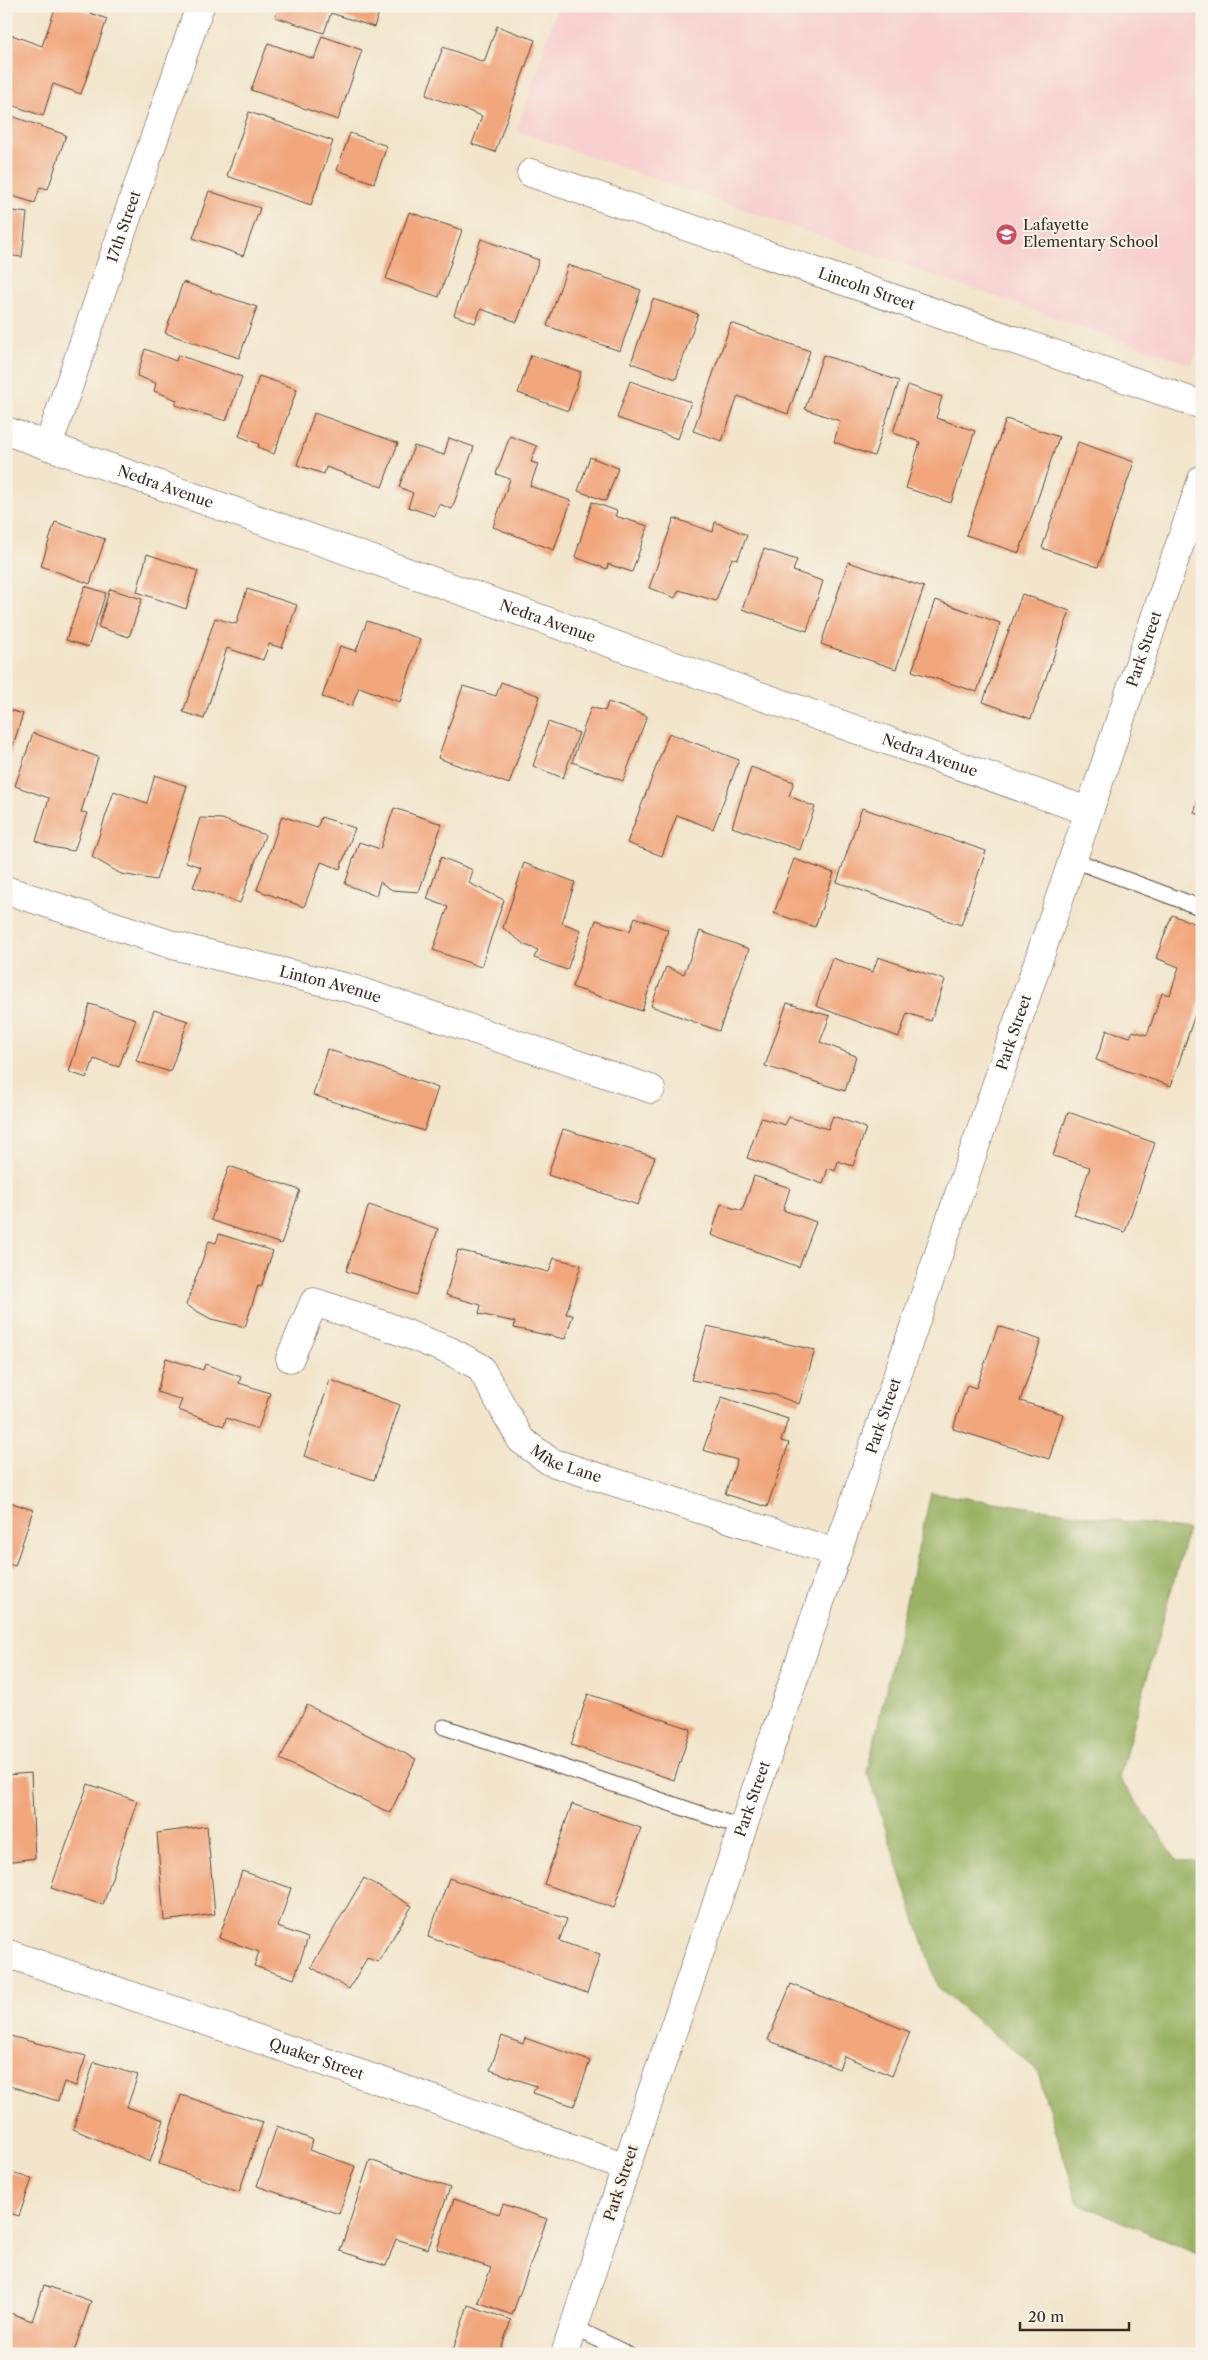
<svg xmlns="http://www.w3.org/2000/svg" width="1208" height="2360" font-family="'Libre Caslon Text',serif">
	<rect width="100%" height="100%" fill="#f7f3e8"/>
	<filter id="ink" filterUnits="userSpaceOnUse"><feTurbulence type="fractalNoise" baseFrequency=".02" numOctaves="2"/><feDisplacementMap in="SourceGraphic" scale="10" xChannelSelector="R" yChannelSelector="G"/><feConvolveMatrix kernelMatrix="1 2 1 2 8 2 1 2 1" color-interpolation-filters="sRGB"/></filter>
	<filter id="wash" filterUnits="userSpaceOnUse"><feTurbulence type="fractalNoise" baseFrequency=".0096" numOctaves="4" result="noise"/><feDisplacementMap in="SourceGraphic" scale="20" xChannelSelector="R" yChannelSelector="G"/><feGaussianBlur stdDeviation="1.12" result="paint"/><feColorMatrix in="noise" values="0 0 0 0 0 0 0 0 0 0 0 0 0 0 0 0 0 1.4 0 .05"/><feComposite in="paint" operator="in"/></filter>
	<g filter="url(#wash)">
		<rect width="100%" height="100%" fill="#f2e5cb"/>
		<path fill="#f7d0cf" d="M558,6H1202V337L1192,365L517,131Z"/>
		<path fill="#99b263" stroke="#6a6e40" d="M931,1493L1188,1530L1119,1778L1178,1861L1202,1860V2255L1078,2203L1037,2070L938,1988L867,1772Z"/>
		<g id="blocks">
			<path fill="#f1a67c" d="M56,6H71L107,19L81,94L53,84L43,116L6,103V33L42,46Z
				M279,6H381L374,27L331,13L324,33L275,17Z
				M497,26L535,40L495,152L472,144L482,116L426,95L443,47L484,62Z
				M322,36L362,50L338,120L251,90L268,43L314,59Z
				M249,112L333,141L311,205L227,176Z
				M6,114L66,135L48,189L40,187L35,203L6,194Z
				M350,133L387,146L374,183L337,170Z
				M209,191L260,208L243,256L193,238Z
				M6,210L27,213L22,257L6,255Z
				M409,212L462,230L439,297L386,279Z
				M481,239L539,260L517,322L481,309L475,323L454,315Z
				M568,265L641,290L620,351L547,326Z
				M183,282L257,307L239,358L165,333Z
				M653,299L698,314L676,379L631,363Z
				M731,323L810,351L788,414L738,396L722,441L693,431Z
				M145,349L176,361L178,355L242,377L226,421L175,405L177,400L154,391L156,383L137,376Z
				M531,355L581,372L568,411L518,393Z
				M823,355L899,381L874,456L834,442L840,421L805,409Z
				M259,376L297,389L274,454L258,447L259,444L239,436Z
				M630,381L691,402L678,439L617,418Z
				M908,385L942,397L936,418L975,431L951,503L906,488L920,442L893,433Z
				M314,413L398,443L382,487L326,467L324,474L297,465Z
				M1006,419L1059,437L1019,553L966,535Z
				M510,436L537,446L531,462L538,464L530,486L571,501L554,550L493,527L510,479L496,474Z
				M449,438L474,447L452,509L439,504L435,516L408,507L413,493L399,487L414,446L444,455Z
				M1078,442L1134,462L1098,567L1042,548Z
				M590,457L618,468L606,501L578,491Z
				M592,502L617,511L615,516L648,526L632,572L608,564L607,569L575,557Z
				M674,518L713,532L715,522L747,535L738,559L732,558L716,601L679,590L675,598L649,588Z
				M55,522L105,539L90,584L41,566Z
				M764,549L797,560L793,571L823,581L807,631L742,609Z
				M147,554L198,571L186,609L137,592Z
				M848,562L924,587L896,669L821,644Z
				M85,586L106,593L88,647L66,640Z
				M110,589L142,599L129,637L98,627Z
				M247,589L297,605L282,648L269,644L263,660L227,648L204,719L183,712L215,618L236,624Z
				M1022,594L1070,611L1031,719L983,702Z
				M936,600L1000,623L977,692L912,671Z
				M367,621L420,639L400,702L359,687L352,706L322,697L340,646L356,651Z
				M501,682L540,696L509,784L438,758L463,686L496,696Z
				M608,702L647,716L623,781L572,762L591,707L605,711Z
				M6,709L23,714L7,764H6Z
				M548,722L579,733L563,778L533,766Z
				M33,733L98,757L81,812L87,813L74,851L51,847L36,841L49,798L15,786Z
				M669,733L739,760L713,829L677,815L662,856L627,843Z
				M751,767L794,782L789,796L815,807L800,850L732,827Z
				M155,775L187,786L156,880L121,874L92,857L114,791L147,803Z
				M1202,790V815L1194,813Z
				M394,808L442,824L419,892L392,890L380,882L376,896L345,884L359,842L380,849Z
				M862,808L986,851L961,925L837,882Z
				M282,816L317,828L321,817L355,828L340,869L321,862L304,907L257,890Z
				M200,818L222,819L265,835L240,903L193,887L201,867L186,862Z
				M441,857L473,870L469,883L504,900L481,967L433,950L448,907L427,899Z
				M794,859L834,873L815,927L774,913Z
				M524,863L575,882L562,923L581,930L567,970L534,958L538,950L525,945L503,928Z
				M1172,915L1202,926V994L1171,1086L1096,1060L1107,1030L1130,1037L1133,1031L1147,1035L1162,993L1170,995L1179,967L1156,958Z
				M635,917L668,930L642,1011L572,987L596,920L630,931Z
				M700,931L749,949L719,1031L651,1006L666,967L684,974Z
				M878,957L945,980L931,1021L907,1013L899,1037L816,1006L832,958L873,972Z
				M787,1003L830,1016L820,1042L856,1056L845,1091L765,1066Z
				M90,1004L136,1019L119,1067L94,1059L87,1078L69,1072Z
				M154,1010L188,1021L170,1072L136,1061Z
				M327,1049L438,1088L424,1131L313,1095Z
				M1068,1112L1155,1143L1125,1232L1074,1215L1090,1167L1053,1156Z
				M833,1116L866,1128L853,1166L838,1161L835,1171L828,1168L823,1184L747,1158L761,1118L785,1125L789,1117L828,1129Z
				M563,1129L655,1157L638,1205L548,1175Z
				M229,1166L300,1190L281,1244L211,1220Z
				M754,1176L790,1188L783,1210L816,1222L799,1267L711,1235L721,1204L742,1211Z
				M369,1205L438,1229L416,1295L346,1271Z
				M219,1234L273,1251L261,1287L258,1286L245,1327L211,1319L186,1305L209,1241L216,1243Z
				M458,1250L549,1272L554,1258L581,1265L566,1314L573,1315L565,1339L514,1328L515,1322L479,1314L481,1305L446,1295Z
				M707,1326L815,1350L799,1404L775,1395L742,1388L691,1380Z
				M998,1326L1041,1340L1020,1401L1063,1414L1049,1459L953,1429L967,1385L976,1388Z
				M166,1358L203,1370L205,1364L241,1377L239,1383L270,1393L258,1429L226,1418L224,1426L178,1410L182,1400L157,1392Z
				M330,1380L400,1405L374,1480L304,1456Z
				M722,1397L788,1419L781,1441L789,1443L767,1507L725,1494L737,1460L703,1450Z
				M6,1501L33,1510L15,1566L6,1563Z
				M588,1694L691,1729L674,1780L571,1745Z
				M307,1705L416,1759L390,1813L280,1759Z
				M31,1773L35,1858L6,1862V1775Z
				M88,1784L137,1801L103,1905L51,1888Z
				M572,1804L641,1828L614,1908L544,1884Z
				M207,1826L215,1914L164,1921L157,1833Z
				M242,1871L291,1888L278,1927L308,1938L294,1979L254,1966L259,1952L219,1938Z
				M364,1878L412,1906L378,1962L367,1958L349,1989L311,1967Z
				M449,1878L567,1919L559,1941L600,1955L587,1993L428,1937Z
				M791,1984L910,2032L892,2076L844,2056L839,2069L768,2040Z
				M10,2036L86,2056L76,2086L64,2082L58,2101L6,2085V2048Z
				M502,2036L523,2044L525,2038L590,2061L574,2106L533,2093L536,2086L490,2070Z
				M94,2062L138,2075L127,2107L164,2120L150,2162L73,2129Z
				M181,2095L263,2122L239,2192L159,2164Z
				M277,2126L313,2140L309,2150L355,2166L339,2214L257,2186Z
				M370,2160L450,2188L428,2249L396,2239L386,2266L340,2251Z
				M6,2171L32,2179L19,2216L6,2212Z
				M454,2199L499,2214L503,2204L547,2219L512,2315L478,2302L491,2268L437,2249Z
				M44,2285L91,2301L73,2354H6V2323L10,2313L32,2321Z
				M468,2305L511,2320L499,2354H465L453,2350Z"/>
		</g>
	</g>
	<g filter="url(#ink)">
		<use href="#blocks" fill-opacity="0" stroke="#564638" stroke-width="1"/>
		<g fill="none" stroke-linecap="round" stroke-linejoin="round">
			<defs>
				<path id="lane" d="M1071,859L1202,908
					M444,1727L743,1828
					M574,2327L627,2354"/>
				<g id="street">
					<path id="s1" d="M531,173L1202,405"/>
					<path id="s2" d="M6,431L1088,811"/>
					<path id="s3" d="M48,446L200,6"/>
					<path id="s4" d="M6,890L176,946L353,989L651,1089"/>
					<path id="s5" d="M290,1358L314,1302L384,1325L450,1351L480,1367L521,1440L551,1462L837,1553"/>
					<path d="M565,2354L626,2167"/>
				</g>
				<g id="secondary">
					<path id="s6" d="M6,1953L381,2081L626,2167L837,1553L1202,479"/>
				</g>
			</defs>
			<use href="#lane" stroke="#564638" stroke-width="17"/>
			<use href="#street" stroke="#564638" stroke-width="29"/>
			<use href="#secondary" stroke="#564638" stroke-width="29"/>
			<use href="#lane" stroke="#fff" stroke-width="15"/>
			<use href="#street" stroke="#fff" stroke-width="28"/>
			<use href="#secondary" stroke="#fff" stroke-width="28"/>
		</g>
	</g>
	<defs>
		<symbol id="school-disc" viewBox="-11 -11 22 22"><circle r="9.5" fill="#d1495b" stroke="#f7f3e8"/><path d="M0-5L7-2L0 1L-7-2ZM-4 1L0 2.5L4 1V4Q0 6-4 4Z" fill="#fff"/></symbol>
	</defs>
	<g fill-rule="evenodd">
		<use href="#school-disc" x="994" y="222" width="25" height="25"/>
	</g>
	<g text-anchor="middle" stroke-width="4" stroke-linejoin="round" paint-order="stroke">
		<g font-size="15" fill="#3b2a1e" stroke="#f7f3e8" text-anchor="start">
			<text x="1023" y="230">Lafayette<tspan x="1023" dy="17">Elementary School</tspan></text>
		</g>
		<g font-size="15" fill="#3b2a1e" stroke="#f7f3e8">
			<text dy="5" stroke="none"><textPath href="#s3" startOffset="232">17th Street</textPath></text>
			<text dy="5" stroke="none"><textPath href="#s1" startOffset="355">Lincoln Street</textPath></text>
			<text dy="5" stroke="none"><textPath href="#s2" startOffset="169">Nedra Avenue</textPath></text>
			<text dy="5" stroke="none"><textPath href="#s2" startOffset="574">Nedra Avenue</textPath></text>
			<text dy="5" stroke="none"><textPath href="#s6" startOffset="2260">Park Street</textPath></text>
			<text dy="5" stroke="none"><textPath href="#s2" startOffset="979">Nedra Avenue</textPath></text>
			<text dy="5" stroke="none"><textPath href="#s4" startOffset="338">Linton Avenue</textPath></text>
			<text dy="5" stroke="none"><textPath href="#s6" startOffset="1855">Park Street</textPath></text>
			<text dy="5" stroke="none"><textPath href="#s6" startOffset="1450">Park Street</textPath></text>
			<text dy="5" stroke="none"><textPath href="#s5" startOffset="375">Mike Lane</textPath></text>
			<text dy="5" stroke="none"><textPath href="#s6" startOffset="1045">Park Street</textPath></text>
			<text dy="5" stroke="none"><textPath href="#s6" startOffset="328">Quaker Street</textPath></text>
			<text transform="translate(621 2183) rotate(-72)" y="5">Park Street</text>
		</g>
	</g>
	<rect width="1208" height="2360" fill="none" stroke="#f7f3e8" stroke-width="25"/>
	<path d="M1020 2322v8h109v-8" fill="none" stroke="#3b2a1e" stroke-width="2.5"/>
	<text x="1028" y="2322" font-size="15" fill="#3b2a1e" stroke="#f7f3e8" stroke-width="4" paint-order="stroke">20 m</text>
</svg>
